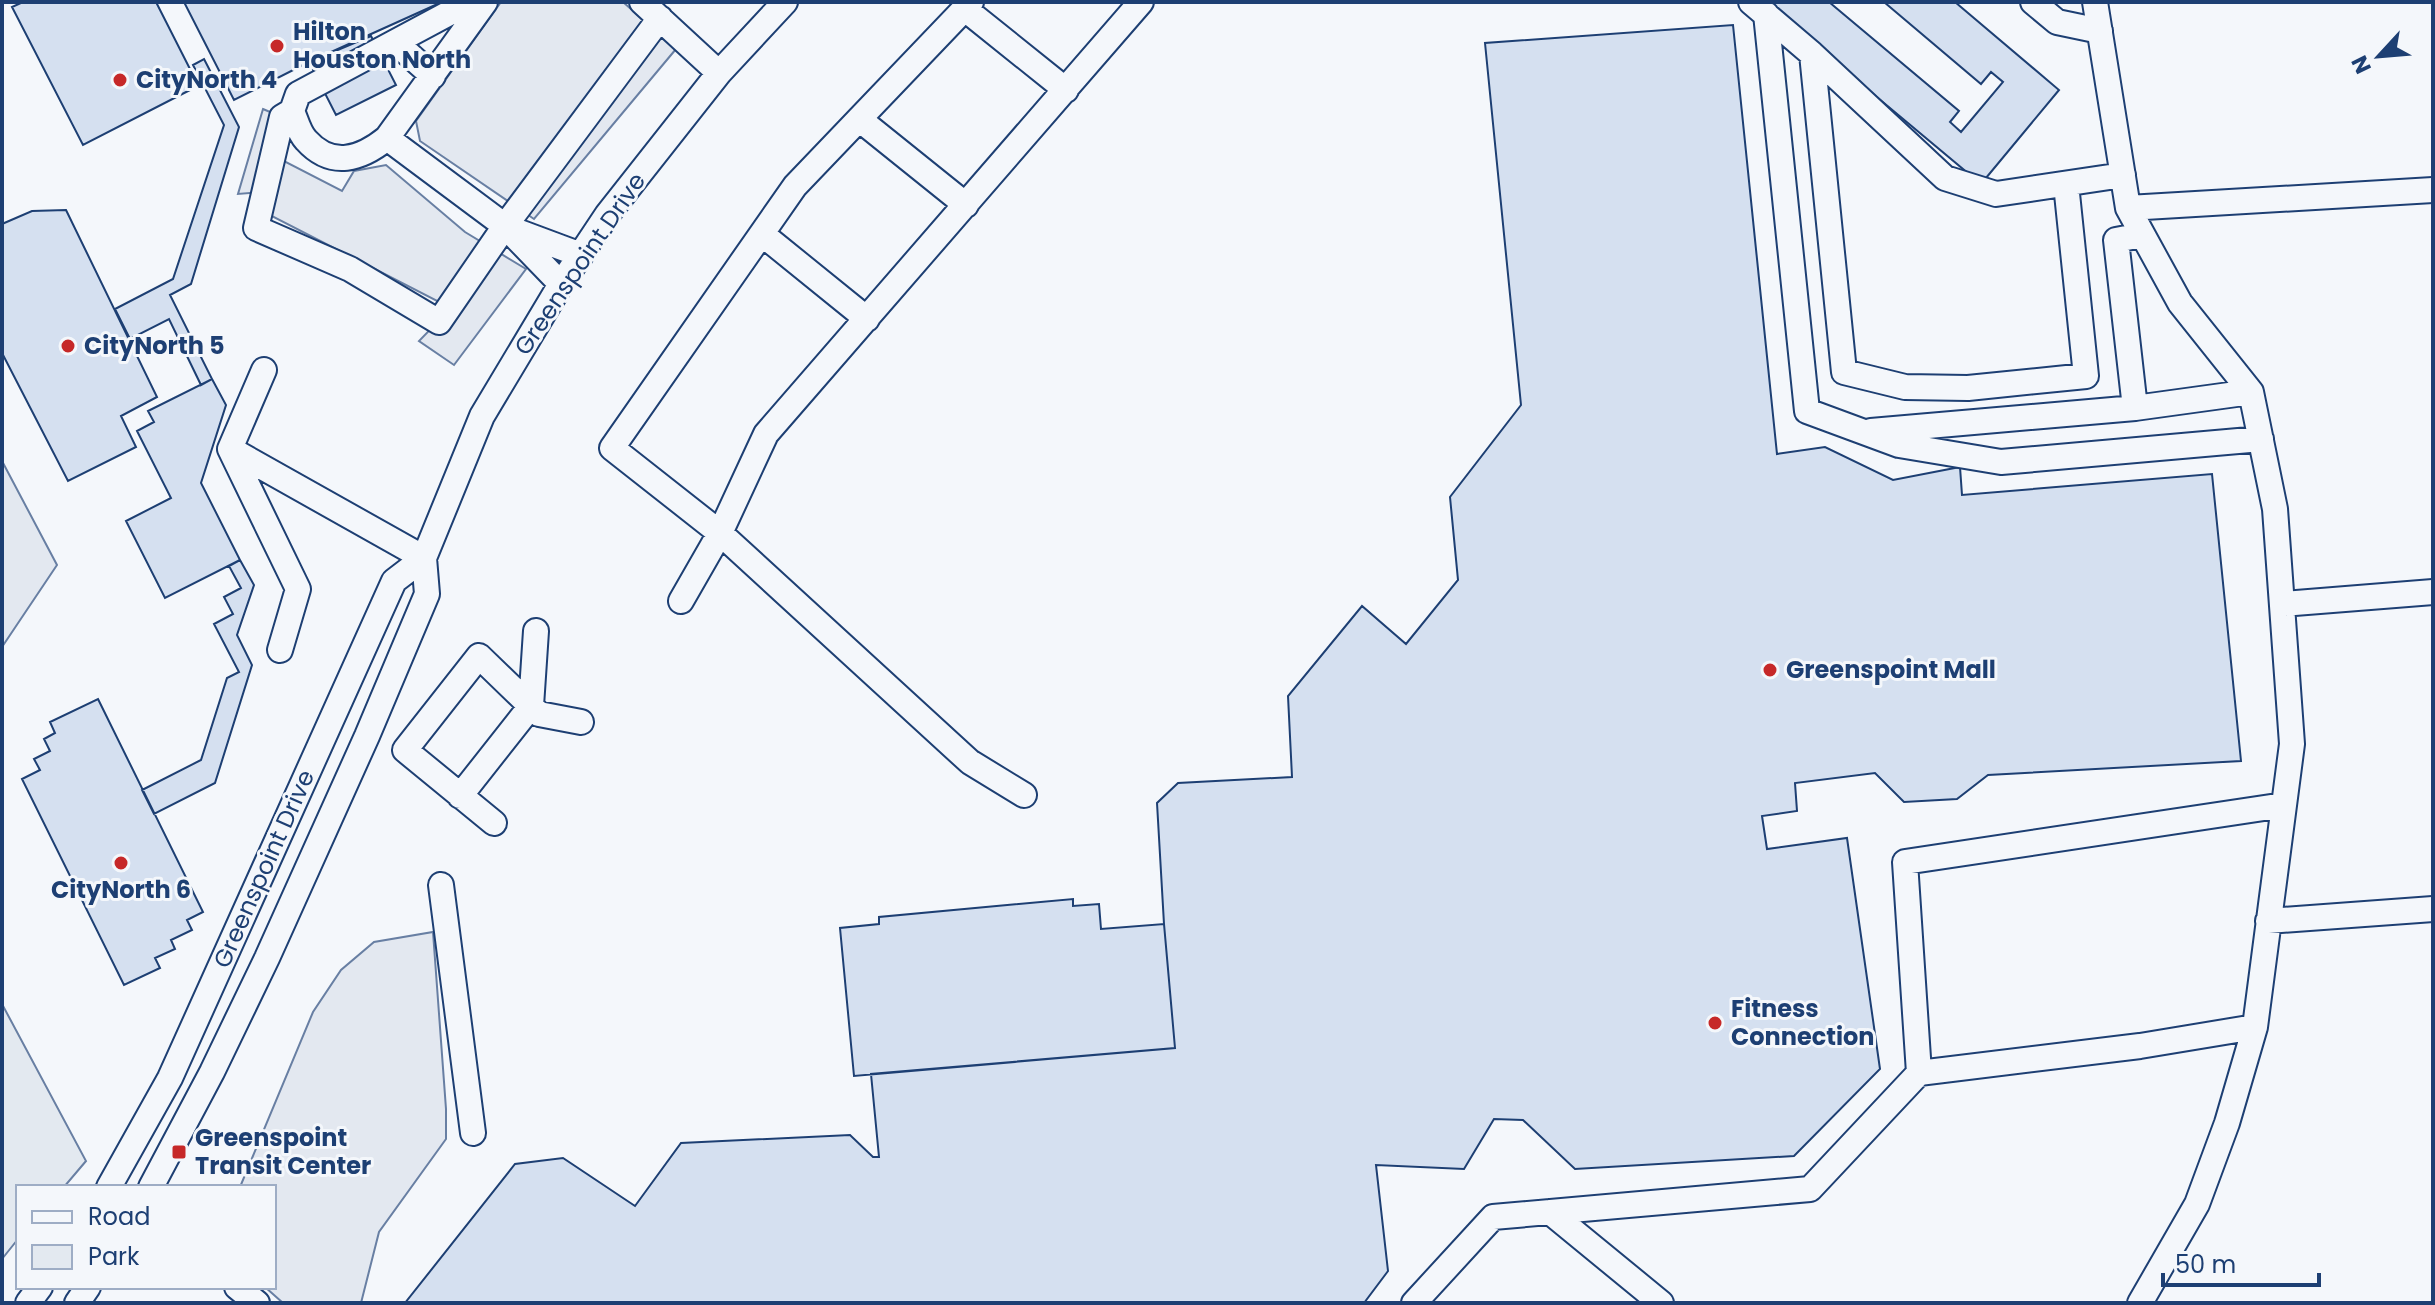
<svg xmlns="http://www.w3.org/2000/svg" width="2435" height="1305" font-family="Poppins,sans-serif">
	<rect width="100%" height="100%" fill="#f4f7fb"/>
	<path fill="#e3e9f0" stroke="#687fa3" stroke-width="2" d="M2,1004L86,1161L64,1187H18V1239L2,1259Z"/>
	<path fill="#e3e8f0" stroke="#687fa3" stroke-width="2" d="M501,2H623L676,49L534,219L420,141L416,121Z
		M263,109L282,117L274,156L342,191L354,171L386,165L465,232L526,269L454,365L419,341L451,308L260,210L264,192L238,194Z
		M2,461L57,565L2,647Z
		M433,932L446,1109V1139L379,1232L361,1303H283L265,1287H274V1187H240L313,1012L341,970L374,942Z"/>
	<path fill="#d5e0f0" stroke="#1d3f73" stroke-width="2" d="M23,2H156L191,71L190,90L83,145L12,7Z
		M184,2H442L309,62L234,100Z
		M1763,2H1829L1959,111L1950,122L1961,132L2003,82L1991,72L1981,84L1884,2H1955L2059,90L1981,184Z
		M1733,25L1777,454L1825,447L1893,480L1960,467L1962,495L2212,474L2241,761L1988,775L1957,799L1904,802L1875,773L1795,783L1797,811L1762,816L1767,849L1847,838L1880,1069L1794,1156L1575,1169L1523,1120L1494,1119L1464,1169L1376,1165L1388,1271L1364,1303H405L515,1164L563,1158L635,1206L681,1143L850,1135L873,1157H879L871,1074L1175,1048L1164,924L1157,803L1178,783L1292,777L1288,696L1362,606L1406,644L1458,580L1450,497L1521,405L1485,43Z
		M371,36L396,85L336,115L309,62Z
		M204,59L239,127L191,284L170,295L212,379L201,385L169,319L130,339L115,309L173,279L224,125L193,65Z
		M66,210L157,397L121,416L136,447L68,481L2,353V224L32,211Z
		M212,379L226,405L201,483L240,560L165,598L126,521L171,498L137,431L154,422L148,411Z
		M240,560L254,585L237,635L252,665L215,783L154,814L142,790L201,760L227,678L239,672L214,624L233,614L224,597L241,588L229,566Z
		M98,699L203,912L187,920L192,930L171,940L175,949L155,958L160,968L124,985L22,779L40,770L34,759L50,751L44,739L55,733L50,722Z
		M1073,899V906L1099,904L1101,929L1164,924L1175,1048L854,1076L840,928L879,924V917Z"/>
	<g fill="none" stroke-linecap="round" stroke-linejoin="round">
		<defs>
			<path id="minor" d="M470,2L298,94L292,111L282,117L256,228L350,269L439,322L505,226L660,18
				M642,2L719,73
				M971,2L795,186L612,448L720,533L970,762L1024,795
				M1751,2L1812,54L1945,178L1996,194L2123,175
				M2033,2L2057,22L2100,31
				M2095,2L2128,208L2180,303L2251,392L2275,509L2292,744L2255,1027L2227,1123L2197,1204L2140,1303
				M965,9L1066,90
				M1766,14L1807,411L1899,445L2001,462L2261,439
				M396,43L433,76
				M1812,54L1844,372L1905,387L1968,388L2086,376L2066,184
				M292,111C296,120 299,133 306,140C332,169 361,159 387,138L485,2
				M859,119L966,205
				M387,138L505,226L561,284
				M2128,208L2433,190
				M514,230L581,255
				M762,234L867,319
				M264,370L230,449L298,589L280,650
				M2135,408L2251,392
				M1871,431L2135,408L2116,240L2142,235
				M230,449L424,558
				M681,601L720,533L766,434L1141,2
				M2282,604L2433,592
				M460,796L531,706L536,631
				M494,823L405,750L479,656L539,714L581,722
				M441,885L473,1133
				M2268,921L2433,909
				M1919,1073L2140,1046L2255,1027
				M109,1187L170,1078L394,581L424,558
				M151,1187L212,1072L267,958L367,736L427,594L424,558L482,416L561,284L607,215L719,73L785,2
				M1550,1212L1661,1303
				M237,1287L257,1303
				M28,1303L40,1287
				M77,1303L88,1287
				M1414,1303L1493,1217L1810,1189L1919,1073L1905,862L2284,805"/>
		</defs>
		<use href="#minor" stroke="#1d3f73" stroke-width="28"/>
		<use href="#minor" stroke="#f4f7fb" stroke-width="24"/>
	</g>
	<g fill="#c62828" stroke="#f4f7fb" stroke-width="3">
		<circle cx="277" cy="46" r="8"/>
		<circle cx="120" cy="80" r="8"/>
		<circle cx="68" cy="346" r="8"/>
		<circle cx="1770" cy="670" r="8"/>
		<circle cx="121" cy="863" r="8"/>
		<circle cx="1715" cy="1023" r="8"/>
		<rect x="171" y="1144" width="16" height="16" rx="4"/>
	</g>
	<g text-anchor="middle" stroke-width="6" stroke-linejoin="round" paint-order="stroke">
		<g font-size="24" font-weight="bold" fill="#1d3f73" stroke="#f4f7fb" text-anchor="start">
			<text x="293" y="40">Hilton<tspan x="293" dy="28">Houston North</tspan></text>
			<text x="136" y="88">CityNorth 4</text>
			<text x="84" y="354">CityNorth 5</text>
			<text x="1786" y="678">Greenspoint Mall</text>
			<text x="121" y="898" text-anchor="middle">CityNorth 6</text>
			<text x="1731" y="1017">Fitness<tspan x="1731" dy="28">Connection</tspan></text>
			<text x="195" y="1146">Greenspoint<tspan x="195" dy="28">Transit Center</tspan></text>
		</g>
		<g font-size="24" fill="#1d3f73" stroke="#f4f7fb">
			<text transform="translate(580 264) rotate(-56)" y="8">Greenspoint Drive</text>
			<text transform="translate(264 869) rotate(-66)" y="8">Greenspoint Drive</text>
		</g>
	</g>
	<rect width="2435" height="1305" fill="none" stroke="#1d3f73" stroke-width="8"/>
	<rect x="16" y="1185" width="260" height="104" fill="#f4f7fb" stroke="#9eadc5" stroke-width="2"/>
	<rect x="32" y="1211" width="40" height="12" fill="#f4f7fb" stroke="#9eadc5" stroke-width="2"/>
	<text x="88" y="1225" font-size="24" fill="#1d3f73">Road</text>
	<rect x="32" y="1245" width="40" height="24" fill="#e3e9f0" stroke="#9eadc5" stroke-width="2"/>
	<text x="88" y="1265" font-size="24" fill="#1d3f73">Park</text>
	<g transform="translate(2379 56) rotate(244)" stroke="#f4f7fb" stroke-width="6" paint-order="stroke">
	<path d="M0-6L14 30L0 20L-14 30Z" fill="#1d3f73"/>
	<text y="-12" font-size="22" font-weight="bold" text-anchor="middle" fill="#1d3f73">N</text>
	</g>
	<path d="M2163 1273v12h156v-12" fill="none" stroke="#1d3f73" stroke-width="4"/>
	<text x="2175" y="1273" font-size="24" fill="#1d3f73" stroke="#f4f7fb" stroke-width="6" paint-order="stroke">50 m</text>
</svg>
